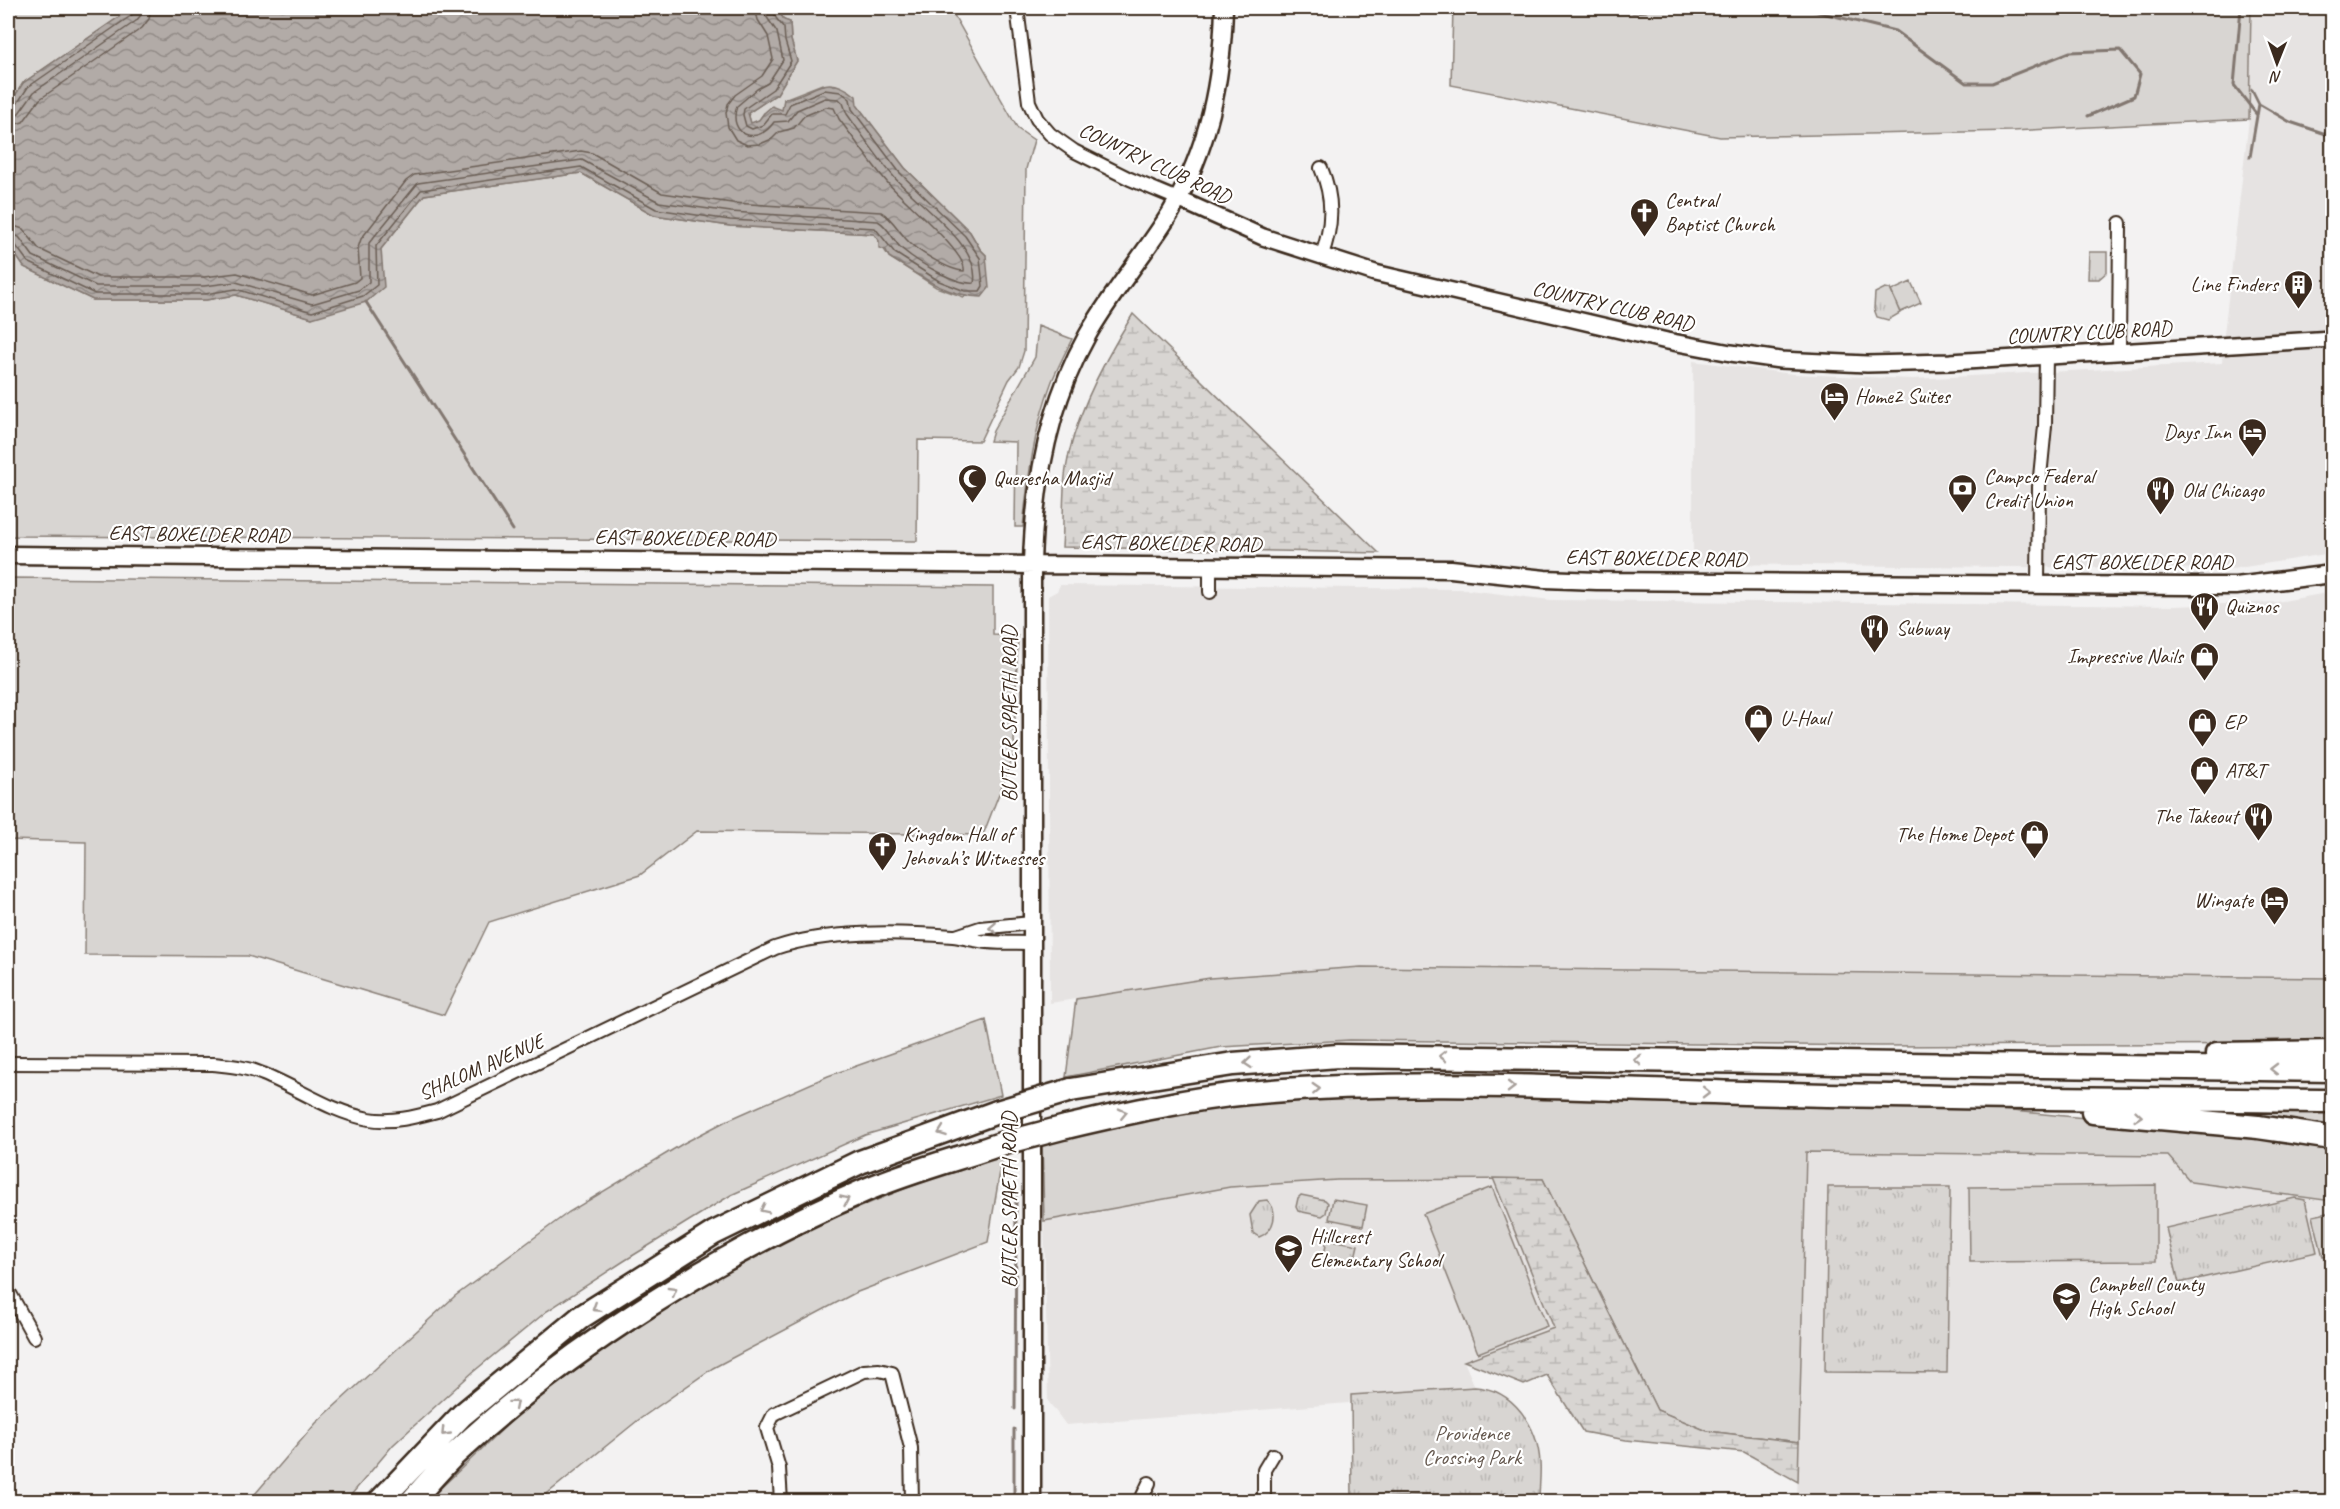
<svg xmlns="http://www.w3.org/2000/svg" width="2340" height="1509" font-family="Caveat,sans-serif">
	<defs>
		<pattern id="wetland-marsh" width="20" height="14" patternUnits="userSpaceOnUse" patternTransform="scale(1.5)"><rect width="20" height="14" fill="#d8d5d2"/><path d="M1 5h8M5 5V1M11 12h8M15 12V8" fill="none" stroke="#bab7b4"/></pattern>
		<pattern id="park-tufts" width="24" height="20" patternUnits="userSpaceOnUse" patternTransform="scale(1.5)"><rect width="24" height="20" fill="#d8d5d2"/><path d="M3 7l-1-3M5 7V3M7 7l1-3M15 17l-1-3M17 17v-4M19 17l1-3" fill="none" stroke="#bab7b4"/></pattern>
		<pattern id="water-waves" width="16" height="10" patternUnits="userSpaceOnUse" patternTransform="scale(1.5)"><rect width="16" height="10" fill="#b2aba7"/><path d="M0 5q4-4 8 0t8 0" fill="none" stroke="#928b87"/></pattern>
	</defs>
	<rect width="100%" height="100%" fill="#f3f2f2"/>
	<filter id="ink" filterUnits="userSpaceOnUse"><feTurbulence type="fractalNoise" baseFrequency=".0167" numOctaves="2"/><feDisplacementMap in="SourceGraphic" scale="12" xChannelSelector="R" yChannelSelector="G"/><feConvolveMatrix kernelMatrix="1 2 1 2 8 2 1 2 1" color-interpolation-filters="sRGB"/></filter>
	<g filter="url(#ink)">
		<path fill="#e6e3e2" d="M2251,8H2332V553L2232,569L1693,564V361L1793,374L1913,379L2222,363L2224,334L2249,119Z
			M1060,585L1460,589L1551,600L2175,606L2277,602L2332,592V978L1361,967L1210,978L1050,1003L1048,596L1057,591Z
			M1806,1152L2168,1156L2191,1182L2332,1201V1501L1797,1502Z
			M1493,1178L1554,1328L1464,1361L1475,1387L1351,1395L1349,1403L1066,1425L1048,1401L1044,1221L1230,1187L1337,1180Z"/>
		<path fill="#d8d5d2" stroke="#8a8078" stroke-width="1.5" d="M8,8H132L23,83L8,107Z
			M777,8H950L1018,129L1034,140L1026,169L1024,351L1019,367L1009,380L980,441L918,440L917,541L8,536V244L24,267L93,300H206L236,295L312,318L381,249L424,195L581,173L654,215L730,226L874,234L889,257L936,287L964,297L986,255L980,249L970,232L905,168L857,105L822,84L784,99L783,110L764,113L759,120L751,124L748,113L777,94L797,61L791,40L790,22L784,20Z
			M1453,8H2251L2249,119L2012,131L1720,137L1451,85Z
			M1911,282L1921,303L1901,312L1891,291Z
			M1038,326L1072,339C1065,353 1058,367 1052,381C1034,428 1028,477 1023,527H1015L1016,442L990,441L993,431L1035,357Z
			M8,578L993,587V635L1018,636L1014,741L1016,750L983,835L697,831L640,875L489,922L444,1015L248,956L85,955L86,842L8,840Z
			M1361,967L2332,978V1044L1880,1046L1350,1040L1221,1047L1066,1077L1076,999L1210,978Z
			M986,1020L1001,1095L865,1135L731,1195L624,1261L547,1311L473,1372L393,1445L346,1501H249L316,1423L455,1296L569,1212L684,1143L726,1121L828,1076Z
			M1375,1096L1939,1104L2296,1138L2332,1146V1201L2191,1182L2168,1156L1806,1152L1799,1442L1707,1431L1657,1410L1543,1179L1337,1180L1230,1187L1044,1221L1042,1140L1143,1117L1250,1103Z
			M2332,1109V1128L2170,1110Z
			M1003,1154L988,1242L855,1293L713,1368L637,1421L538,1501L426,1502L527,1406L633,1329L735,1267L821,1223L906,1188Z
			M2156,1185V1261L1970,1262L1969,1187Z
			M1492,1187L1547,1326L1478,1353L1423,1214Z
			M1333,1199L1367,1205L1363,1226L1329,1219Z
			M2332,1212V1255L2323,1257L2313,1216Z"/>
		<path fill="url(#wetland-marsh)" stroke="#8a8078" stroke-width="1.5" d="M1133,314L1379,553L1062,547C1064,522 1062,494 1066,469C1074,416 1105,359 1133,314Z
			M1493,1178L1543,1179L1657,1410L1707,1431L1799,1442L1798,1482L1744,1452L1626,1440L1583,1432L1547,1375L1524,1385L1464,1361L1554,1328Z"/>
		<path fill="url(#park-tufts)" stroke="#8a8078" stroke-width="1.5" d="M2089,252H2107V272L2099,279H2088Z
			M1885,288L1890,289L1900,313L1888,320L1877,317L1874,309L1875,293Z
			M1828,1187H1950L1947,1373L1825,1372Z
			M1301,1195L1325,1200L1328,1203L1326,1213L1322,1216L1298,1211L1296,1207L1298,1198Z
			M2295,1198L2305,1200L2317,1252L2179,1283L2166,1228Z
			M1267,1200C1279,1211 1275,1231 1259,1237L1253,1233L1250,1215L1259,1201Z
			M1327,1239L1358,1245L1354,1262L1351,1265L1326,1260L1324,1256Z
			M1475,1387C1514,1389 1538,1427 1540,1463C1541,1475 1539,1488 1539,1501H1447L1446,1495L1362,1499L1361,1501H1352L1351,1395Z"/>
		<path fill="url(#water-waves)" stroke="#827770" stroke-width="1.5" d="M132,8H777L784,20L790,22L791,40L797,61L777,94L748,113L751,123L759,120L764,113L772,106L782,110L784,99C815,94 824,70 856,96L857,105L905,168L970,232L980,249L986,255L989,288L982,297C945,296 920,276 889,257L886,250L879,248V241L874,234L730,226L654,215L581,173L424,195L381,249L384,287L366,302L312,318L236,295L206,300H93L24,267L8,244V107L23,83Z"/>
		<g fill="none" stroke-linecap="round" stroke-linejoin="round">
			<path stroke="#6b5e55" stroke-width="1.5" d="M8,110L15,107L28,87L132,15L134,8
				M8,117L19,113L34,92L136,21L141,15L142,8
				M8,126L23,122L40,99L142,28L149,19L151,8
				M8,224L23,229L39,249L98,277H204L237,273L312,295L355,282L360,278L358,248L361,239L406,181L414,175L581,151L592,153L662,193L732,203L881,212C892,218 898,230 906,239C915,250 950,271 964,271C968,253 900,198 887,182C870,162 855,140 839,119L834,108L826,107L804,116L794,128L779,132L772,139L760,144L747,145L736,140L728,127L726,113L728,104L735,95L762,76L773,59L768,36L758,20L755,8
				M8,233L19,237L33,256L96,286H204L236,282L312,304L359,290L369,282V243L418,183L582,160L659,202L731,212L878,221C889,227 893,241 902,249C916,261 955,285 974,283C982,246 916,203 894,177C877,157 862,135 847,114L843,103L839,99L825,98L797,110L788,121L774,122C757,147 727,135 737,106L757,89L768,83L783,60L777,32L766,16L764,8
				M8,241L14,243L28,262L95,294H205L236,289L312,312L363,296L377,285L376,246L421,190L581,167L656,209L730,220L875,228L895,253L939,281L965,291H980L983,286L980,258L965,236L900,173L852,109L850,99L841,92L824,90L790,104L785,114H772L763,125L752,129L746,126L743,115L744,109L773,89L791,61L785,41L784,28L776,18L772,8"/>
			<path stroke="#827770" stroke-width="3" d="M1627,8L1633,12L1646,11L1647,8
				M1802,8L1895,31L1966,83H1992L2070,52L2120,50L2140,74L2134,96L2088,116
				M2241,8L2234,85L2257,115
				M2252,90L2259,104
				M2250,157L2259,104L2290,122L2332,136
				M366,302L513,530
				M1015,1409L1016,1197
				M1014,1429V1502"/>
			<defs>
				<path id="minor" d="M1017,8L1029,102L1037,119L1050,134L1074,151L1130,179L1178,199
					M1321,168C1334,199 1333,226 1321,257
					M2119,351L2120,223
					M1210,567V592
					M2038,584L2039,487L2045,426L2046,356
					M956,936L980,928L1031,923
					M8,1063L213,1064C230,1066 247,1067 263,1074C298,1088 331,1112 369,1119C392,1123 415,1117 437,1111L775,948C828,930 897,932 953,936C962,937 971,940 980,941C997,944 1014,942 1031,943
					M8,1290L34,1337
					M781,1502L779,1468L767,1428L774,1414L864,1371L879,1370L892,1373L911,1448L912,1502
					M1140,1502L1149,1483
					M1264,1502V1470L1273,1455"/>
				<path id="tertiary" d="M1178,199L1263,237L1375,273L1667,341L1731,353L1780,360L1867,364L1950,362L2332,339"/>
				<path id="secondary" d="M8,555L1451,569L1545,579L1597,581L2186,586H2236L2332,574
					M1032,1502V564C1034,485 1048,406 1087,336C1111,293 1145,254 1171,212C1209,147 1222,81 1224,8"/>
				<path id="motorway" d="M2217,1054L2332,1052
					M1071,1090L1233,1064L1338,1056L2332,1070
					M2093,1112L2258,1127L2332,1138
					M1066,1127C1126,1113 1186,1099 1248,1093C1413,1078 1580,1089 1745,1093C1941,1098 2137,1099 2332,1101
					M379,1502L462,1415L581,1317L714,1233L860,1162L997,1112
					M411,1502C425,1486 439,1470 454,1455C570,1346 722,1252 868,1189C911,1171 957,1159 1001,1144"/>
			</defs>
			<use href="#minor" stroke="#3b2a1e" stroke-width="16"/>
			<use href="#tertiary" stroke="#3b2a1e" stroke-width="20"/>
			<use href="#secondary" stroke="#3b2a1e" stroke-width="21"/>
			<use href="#motorway" stroke="#3b2a1e" stroke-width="27"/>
			<use href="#minor" stroke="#fff" stroke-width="12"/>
			<use href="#tertiary" stroke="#fff" stroke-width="15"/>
			<use href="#secondary" stroke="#fff" stroke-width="16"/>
			<use href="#motorway" stroke="#fff" stroke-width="22"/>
			<defs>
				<path id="motorway-bridge" d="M997,1112L1071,1090
					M1001,1144L1066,1127"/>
			</defs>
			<use href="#motorway-bridge" stroke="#3b2a1e" stroke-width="27" stroke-linecap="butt"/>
			<use href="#motorway-bridge" stroke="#fff" stroke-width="22"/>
		</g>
		<defs><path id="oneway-chevron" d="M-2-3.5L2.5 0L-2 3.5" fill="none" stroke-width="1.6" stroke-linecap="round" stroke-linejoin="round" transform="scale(1.5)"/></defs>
		<g stroke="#a79f9a">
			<use href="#oneway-chevron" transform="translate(993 928) rotate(177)"/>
			<use href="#oneway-chevron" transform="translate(1443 1056) rotate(-180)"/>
			<use href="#oneway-chevron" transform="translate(1638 1060) rotate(-179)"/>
			<use href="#oneway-chevron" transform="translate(1248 1063) rotate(175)"/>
			<use href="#oneway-chevron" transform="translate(2274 1069) rotate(-179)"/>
			<use href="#oneway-chevron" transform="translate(1511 1087) rotate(1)"/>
			<use href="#oneway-chevron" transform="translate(1316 1089) rotate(-3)"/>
			<use href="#oneway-chevron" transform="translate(1706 1092) rotate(1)"/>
			<use href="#oneway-chevron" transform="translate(1123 1113) rotate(-13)"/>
			<use href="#oneway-chevron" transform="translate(2138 1116) rotate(5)"/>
			<use href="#oneway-chevron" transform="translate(942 1132) rotate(160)"/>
			<use href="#oneway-chevron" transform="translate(845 1200) rotate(-25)"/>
			<use href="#oneway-chevron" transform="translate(764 1209) rotate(154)"/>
			<use href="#oneway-chevron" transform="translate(673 1291) rotate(-30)"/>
			<use href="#oneway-chevron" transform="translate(596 1308) rotate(148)"/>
			<use href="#oneway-chevron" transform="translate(514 1404) rotate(-40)"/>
			<use href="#oneway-chevron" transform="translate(445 1432) rotate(134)"/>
		</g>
	</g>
	<defs>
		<symbol id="church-pin" viewBox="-11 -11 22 30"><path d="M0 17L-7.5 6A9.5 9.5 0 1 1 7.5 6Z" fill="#3b2a1e" stroke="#fff"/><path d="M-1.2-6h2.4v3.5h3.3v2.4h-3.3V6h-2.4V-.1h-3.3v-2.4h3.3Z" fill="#fff"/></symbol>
		<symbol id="building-pin" viewBox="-11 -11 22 30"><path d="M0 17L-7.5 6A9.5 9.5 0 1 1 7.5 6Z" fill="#3b2a1e" stroke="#fff"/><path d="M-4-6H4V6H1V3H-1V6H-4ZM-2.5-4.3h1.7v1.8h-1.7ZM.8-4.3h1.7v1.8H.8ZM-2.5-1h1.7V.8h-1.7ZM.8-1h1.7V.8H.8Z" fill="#fff"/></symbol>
		<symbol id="hotel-pin" viewBox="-11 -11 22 30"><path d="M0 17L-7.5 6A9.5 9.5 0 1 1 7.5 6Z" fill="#3b2a1e" stroke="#fff"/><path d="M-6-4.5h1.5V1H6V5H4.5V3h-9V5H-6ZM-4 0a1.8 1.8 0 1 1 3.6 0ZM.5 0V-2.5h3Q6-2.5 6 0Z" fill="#fff"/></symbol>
		<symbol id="mosque-pin" viewBox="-11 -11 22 30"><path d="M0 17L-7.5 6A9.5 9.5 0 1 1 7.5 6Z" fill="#3b2a1e" stroke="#fff"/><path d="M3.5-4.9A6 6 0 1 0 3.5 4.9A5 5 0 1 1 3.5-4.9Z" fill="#fff"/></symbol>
		<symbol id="bank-pin" viewBox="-11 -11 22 30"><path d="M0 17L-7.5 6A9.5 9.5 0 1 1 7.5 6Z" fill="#3b2a1e" stroke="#fff"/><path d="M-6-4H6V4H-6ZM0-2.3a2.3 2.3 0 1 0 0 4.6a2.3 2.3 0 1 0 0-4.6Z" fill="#fff"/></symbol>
		<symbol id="restaurant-pin" viewBox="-11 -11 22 30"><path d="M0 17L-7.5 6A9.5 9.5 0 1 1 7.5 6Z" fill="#3b2a1e" stroke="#fff"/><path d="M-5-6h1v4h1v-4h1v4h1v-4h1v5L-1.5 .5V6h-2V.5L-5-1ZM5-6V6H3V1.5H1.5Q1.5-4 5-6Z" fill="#fff"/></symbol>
		<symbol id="shop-pin" viewBox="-11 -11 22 30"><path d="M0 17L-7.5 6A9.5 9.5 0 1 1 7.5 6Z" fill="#3b2a1e" stroke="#fff"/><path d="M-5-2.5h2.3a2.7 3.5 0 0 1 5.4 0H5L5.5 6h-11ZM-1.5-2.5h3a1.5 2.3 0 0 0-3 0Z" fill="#fff"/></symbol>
		<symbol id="school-pin" viewBox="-11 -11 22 30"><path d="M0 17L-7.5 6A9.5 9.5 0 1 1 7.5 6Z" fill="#3b2a1e" stroke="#fff"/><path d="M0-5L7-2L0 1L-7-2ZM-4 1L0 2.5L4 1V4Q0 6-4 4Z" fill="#fff"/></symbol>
	</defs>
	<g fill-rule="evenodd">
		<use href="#church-pin" x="1628" y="196" width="33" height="45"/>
		<use href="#building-pin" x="2282" y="268" width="33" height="45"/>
		<use href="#hotel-pin" x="1818" y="380" width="33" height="45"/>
		<use href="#hotel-pin" x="2236" y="416" width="33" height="45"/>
		<use href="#mosque-pin" x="956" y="462" width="33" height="45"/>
		<use href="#bank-pin" x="1946" y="472" width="33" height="45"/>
		<use href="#restaurant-pin" x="2144" y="474" width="33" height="45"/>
		<use href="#restaurant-pin" x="2188" y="590" width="33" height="45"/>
		<use href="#restaurant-pin" x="1858" y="612" width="33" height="45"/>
		<use href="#shop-pin" x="2188" y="640" width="33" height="45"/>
		<use href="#shop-pin" x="1742" y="702" width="33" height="45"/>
		<use href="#shop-pin" x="2186" y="706" width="33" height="45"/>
		<use href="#shop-pin" x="2188" y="754" width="33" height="45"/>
		<use href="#restaurant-pin" x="2242" y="800" width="33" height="45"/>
		<use href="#shop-pin" x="2018" y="818" width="33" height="45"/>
		<use href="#church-pin" x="866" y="830" width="33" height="45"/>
		<use href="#hotel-pin" x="2258" y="884" width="33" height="45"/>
		<use href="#school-pin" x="1272" y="1232" width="33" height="45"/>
		<use href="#school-pin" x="2050" y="1280" width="33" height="45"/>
	</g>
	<g text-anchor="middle" stroke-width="4.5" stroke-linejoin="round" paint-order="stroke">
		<g font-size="21" fill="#3b2a1e" stroke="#fff">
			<text transform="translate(1155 163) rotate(25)" y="7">COUNTRY CLUB ROAD</text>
			<text transform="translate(1613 306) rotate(13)" y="7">COUNTRY CLUB ROAD</text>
			<text transform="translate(2089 332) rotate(-3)" y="7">COUNTRY CLUB ROAD</text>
			<text transform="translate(199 534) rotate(1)" y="7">EAST BOXELDER ROAD</text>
			<text transform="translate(685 538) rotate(1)" y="7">EAST BOXELDER ROAD</text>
			<text transform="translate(1171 543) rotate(1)" y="7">EAST BOXELDER ROAD</text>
			<text transform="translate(1656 558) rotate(1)" y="7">EAST BOXELDER ROAD</text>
			<text x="2142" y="569">EAST BOXELDER ROAD</text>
			<text transform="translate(1009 714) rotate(-90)" y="7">BUTLER SPAETH ROAD</text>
			<text transform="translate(481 1067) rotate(-24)" y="7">SHALOM AVENUE</text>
			<text transform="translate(1009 1200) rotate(-90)" y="7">BUTLER SPAETH ROAD</text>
		</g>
		<g font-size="21" fill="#3b2a1e" stroke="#fff" text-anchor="start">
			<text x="1665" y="207">Central<tspan x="1665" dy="24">Baptist Church</tspan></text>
			<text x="2278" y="291" text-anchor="end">Line Finders</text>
			<text x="1855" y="403">Home2 Suites</text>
			<text x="2231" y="439" text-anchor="end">Days Inn</text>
			<text x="1984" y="483">Campco Federal<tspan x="1984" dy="24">Credit Union</tspan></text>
			<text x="993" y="485">Queresha Masjid</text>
			<text x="2182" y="497">Old Chicago</text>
			<text x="2225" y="613">Quiznos</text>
			<text x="1896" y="635">Subway</text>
			<text x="2183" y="663" text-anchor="end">Impressive Nails</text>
			<text x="1780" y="725">U-Haul</text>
			<text x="2224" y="729">EP</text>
			<text x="2225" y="777">AT&amp;T</text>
			<text x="2238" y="823" text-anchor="end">The Takeout</text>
			<text x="903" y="841">Kingdom Hall of<tspan x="903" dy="24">Jehovah’s Witnesses</tspan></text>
			<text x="2013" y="841" text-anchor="end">The Home Depot</text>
			<text x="2253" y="907" text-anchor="end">Wingate</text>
			<text x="1310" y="1243">Hillcrest<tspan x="1310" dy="24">Elementary School</tspan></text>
			<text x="2088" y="1291">Campbell County<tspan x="2088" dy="24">High School</tspan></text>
		</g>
		<g font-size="21" fill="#62554b" stroke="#fff">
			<text x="1472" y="1440">Providence<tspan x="1472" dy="24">Crossing Park</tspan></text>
		</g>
	</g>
	<rect width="2340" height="1509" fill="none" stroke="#fff" stroke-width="30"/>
	<rect x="15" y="15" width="2310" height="1479" fill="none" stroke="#3b2a1e" stroke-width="2" filter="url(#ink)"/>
	<g transform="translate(2277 63) rotate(181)" stroke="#ffffff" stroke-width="4.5" paint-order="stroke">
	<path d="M0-4.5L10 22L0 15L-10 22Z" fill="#3b2a1e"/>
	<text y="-9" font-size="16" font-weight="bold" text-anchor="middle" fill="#3b2a1e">N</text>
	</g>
</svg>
